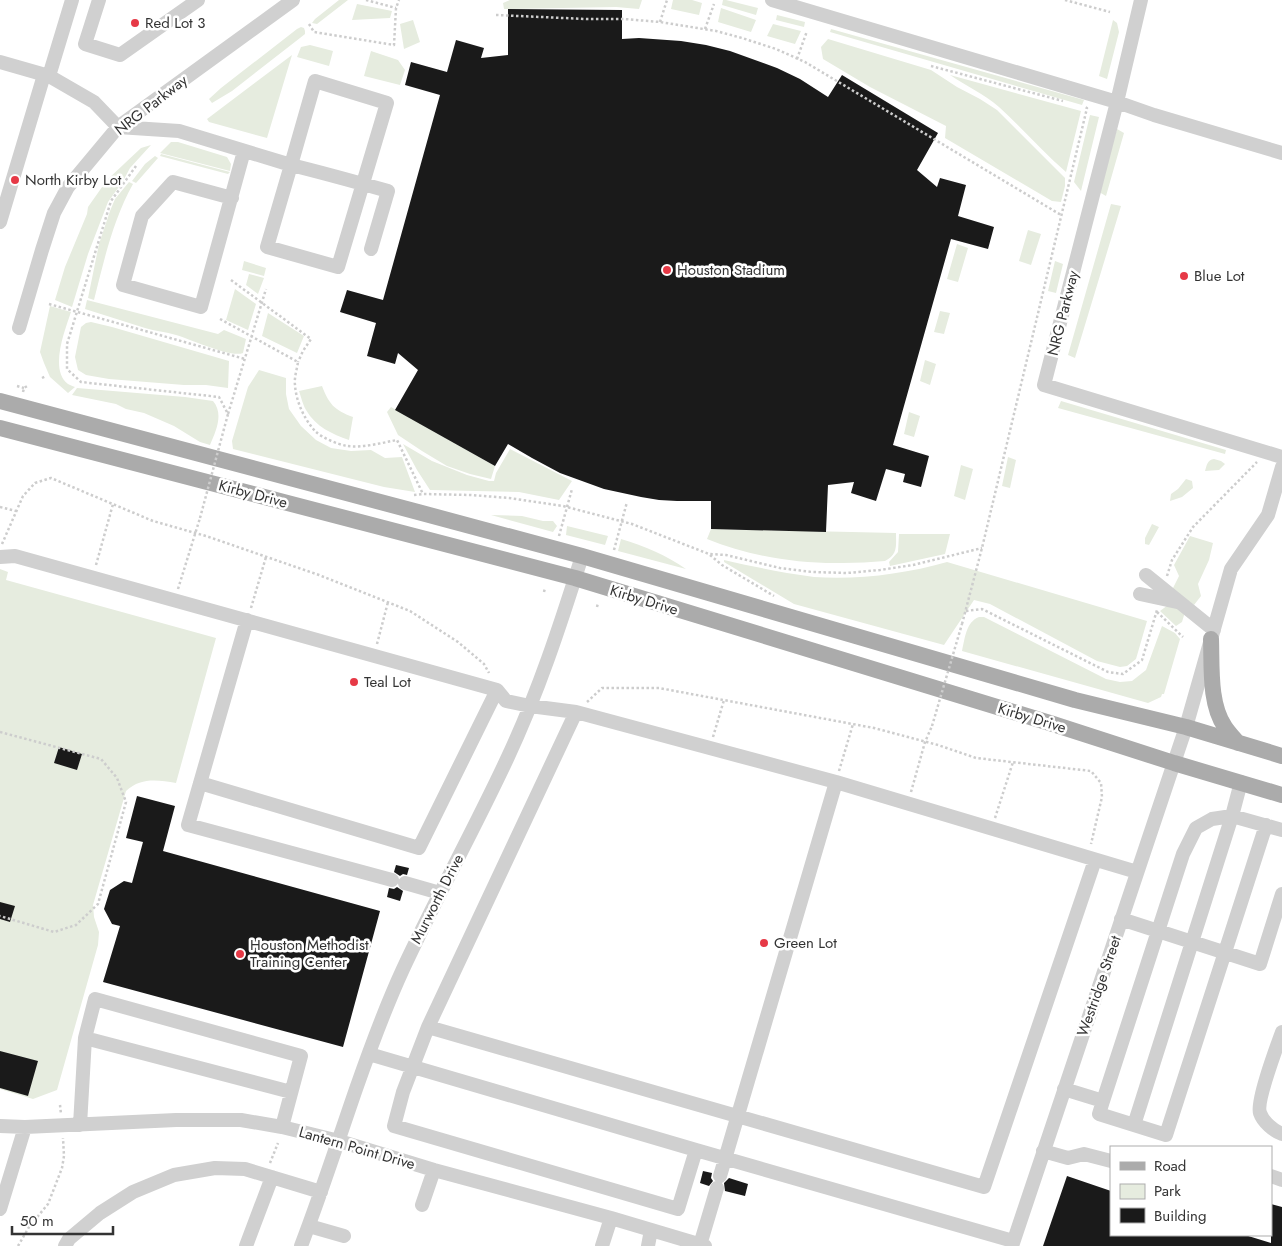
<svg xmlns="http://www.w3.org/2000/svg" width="1282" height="1246" font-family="Jost,sans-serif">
	<rect width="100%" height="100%" fill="#fff"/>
	<path fill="#e6ecdf" d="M339,0H348L317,24L312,23L315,19Z
		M510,0H642L639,9L616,7L504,9L503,3Z
		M673,0H692L702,3L699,15L671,9Z
		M723,0H726L758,8L756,15L722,5Z
		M357,4L392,11L390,18L352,20Z
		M721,8L756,20L751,32L718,22Z
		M777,15L805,22L804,27L776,20Z
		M413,20L420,42L404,49L400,24Z
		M1113,20L1117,23L1119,32L1107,79L1099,76Z
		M773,24L801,31L795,44L767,36Z
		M301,27L304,28L305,31V34L300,38L232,91L212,103L209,99L221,88L297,29Z
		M831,29L1084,100L1082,105L830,32Z
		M828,39L931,70L957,87L980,99L997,110L1065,178V186L1061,202L1052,201L945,138L946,126L870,87L823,59L821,47Z
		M310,45L333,51L329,66L297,57L301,47Z
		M371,51L398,60L405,70L400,85L364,76Z
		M292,55L267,138L209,122L207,119L211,116Z
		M950,75L1081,111L1066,172C1043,152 1022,128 999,107C984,94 966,86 950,75Z
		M1090,115L1099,117L1081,191L1074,182Z
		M1117,129L1124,133L1106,196L1099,192Z
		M171,142H178L227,157L231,164L230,171L160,153Z
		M151,145L130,168L123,181L108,202L88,254L72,307L55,300L65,267L87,214L88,207L107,180L141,148Z
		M161,154L230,172L228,174L160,156Z
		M155,156L158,158L136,183L132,181L145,164Z
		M129,182L133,184C113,220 104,260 94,300L88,298L99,244L110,211L115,199Z
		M1111,204L1121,206L1075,358L1068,355Z
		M1028,230L1041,234L1031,265L1019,261Z
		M957,244L968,248L958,282L947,279Z
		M244,261L266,268L264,276L242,270Z
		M1055,261L1063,264L1056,293L1048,291Z
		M249,274L264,278L258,294L246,285Z
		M235,289L256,304L248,330L226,320Z
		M87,300L218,334L224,330L246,339L243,353C231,358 190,339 176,335C166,332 155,331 145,328C125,322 105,315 85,309Z
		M50,306L71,312C65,330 49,370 68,384C70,385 72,386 75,387L68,393L50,377L44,363L40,352Z
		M940,311L950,313L944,334L934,332Z
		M268,313L304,336L297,353L262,336Z
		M91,322L112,327L229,361L228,388L206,385H184L109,379L86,375L78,370L75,357L81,327L86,323Z
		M925,360L936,364L930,385L920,381Z
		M259,370L286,378V394L289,409L301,426L316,440L331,448L351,451L371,450L385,458L402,457L415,492L384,487L233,449L232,441L248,387Z
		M322,386C329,404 334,410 353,417L349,440C332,434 316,427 306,410C303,405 301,397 299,391Z
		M77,388L185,397L213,401C224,414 216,431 210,445L200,442L174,426L144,413L126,409L116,404L72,395Z
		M1061,401L1226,450L1225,454L1058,408Z
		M391,407L495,466L491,479L470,474L447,466L422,451L398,435L387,412Z
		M909,412L920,416L914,437L904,434Z
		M403,444L432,461L467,475L489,481H494L496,473L510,449L572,481L559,500L519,492L430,490L417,470Z
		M1008,457L1016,460L1010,488L1002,486Z
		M1214,459L1221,461L1225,464L1219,470L1205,471C1207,465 1207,460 1214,459Z
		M961,465L973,469L965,500L954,496Z
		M1186,479L1192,481L1193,488L1182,497L1170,501L1171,494L1178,489Z
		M491,515L522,516L543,521H553L557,526L553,532Z
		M1152,524L1159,527L1149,545L1145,544V538Z
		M567,526L608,536L605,545L566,535Z
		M711,529L896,533C896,546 898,554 885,561C871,562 857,563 843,563C797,564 749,556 707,539Z
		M899,534H950L945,554L890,566L889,562L898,552Z
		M1190,536L1213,543L1209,560L1198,584L1201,596L1194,605L1172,590L1179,576L1174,565Z
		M621,539C645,546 666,555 686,569L618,551Z
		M724,560C744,565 766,569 787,573C796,574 805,576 814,577C858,580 905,574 947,562L1147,621L1136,659L1127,666L1120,667L1097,661L990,604L974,600L944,645L794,604L724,562Z
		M0,569L8,572L6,580L216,638L176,783C158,780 141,777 126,791L93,905L94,917L99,932L98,945L57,1090L33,1099L0,1089Z
		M1168,605L1185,612L1182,622L1176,626L1160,611Z
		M979,617H984L1106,679L1120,682L1132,681L1146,670L1162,626L1175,633L1180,639L1164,694H1162L1161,697L1148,703L962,651C965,638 966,622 979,617Z"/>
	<path fill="#1a1a1a" d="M508,9L622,10V39L639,38L681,41L706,45L730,51L777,68L800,79L828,97L842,75L938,133L917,170L937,187L940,178L966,185L958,216L994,227L988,249L951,239L893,445L929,456L921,487L903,482L905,474L886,469L876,501L851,493L854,482L828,485L826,532L711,529V501H677L659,500L641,497L604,489L560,473L532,458L508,444L495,466L395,410L418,370L398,353L395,364L367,356L376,323L340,312L347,290L383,300L440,95L405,85L411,62L447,72L456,40L484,48L481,58L508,55Z
		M59,747L82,754L77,770L54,763Z
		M137,796L175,806L163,851L380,911L343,1047L103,982L120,926L112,924L104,909L110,890L124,881L132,883L143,842L126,838Z
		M396,865L409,868L407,875L403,874L400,876L394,872Z
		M397,887L403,891L400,901L387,897L389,888L394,889Z
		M0,902L15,906L10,922L0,919Z
		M0,1051L38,1061L28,1096L0,1088Z
		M703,1171L712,1173L711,1178L713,1181L709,1186L700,1183Z
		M1067,1176L1111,1191V1235H1245L1271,1243V1204L1282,1207V1246H1043Z
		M729,1178L748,1184L745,1196L725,1191L724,1183Z"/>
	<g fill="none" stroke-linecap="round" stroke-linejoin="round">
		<path stroke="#cdcdcd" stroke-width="2.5" stroke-dasharray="2.5 2.5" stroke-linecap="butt" d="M366,0L396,8
			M1065,0L1110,12
			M496,15L586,19H624L660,22L716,31L742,38L776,49L805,62L1061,215
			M660,22L667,0
			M309,24L314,32L394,45L396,8L399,0
			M705,29L714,4
			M797,59L807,31
			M931,66L1063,101
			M136,166L111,201L67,344V369L81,382L219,397L228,414L266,289
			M231,280L311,339L303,351L298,362
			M49,304L245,359
			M220,319L298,362C297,369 294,378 295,385C296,401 304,419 315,431C322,438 337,444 347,446C363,448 381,443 397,440L423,494
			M42,378L46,376
			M17,386L24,388
			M23,392L24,388L29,385
			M414,495L423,494L471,495L509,498L563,506L632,524L709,554L726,555L780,568L812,572L847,573L880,570L913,565L982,548
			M0,507L16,511
			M559,536L572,489
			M2,544L23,496L35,483L51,478L153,521L206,536L319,575L410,611L458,642L484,664L489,673
			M614,550L627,502
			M710,555L722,565L774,596
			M96,565L113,504
			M1167,576L1172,560L1193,527L1257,462
			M178,589L200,518
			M544,592L545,588
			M597,607L598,603
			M251,608L266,557
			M966,611L982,609L1108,672L1123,674L1142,660L1157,610
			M1157,612L1183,637
			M962,624L982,548L1087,108L1085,107
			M377,644L388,602
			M587,702L602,688H659L874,728L938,745L976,758L1091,771L1101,783L1102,797L1091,844
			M0,732L101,759L117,778L126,802L98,904L76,925L54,932L0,916
			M713,737L724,700
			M839,771L853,724
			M911,792L925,742L932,726
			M995,818L1013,762
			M60,1105L61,1114
			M270,1163L278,1143
			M18,1246L29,1227L48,1204L62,1168L64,1156L63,1138"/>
		<path stroke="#d0d0d0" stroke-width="14" d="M99,0L85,44L120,55L198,0
			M772,0L1117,102L1154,115L1282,153
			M1141,0L1117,102L1044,385L1282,457
			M0,62L49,76L94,102L118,127L179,131L291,165L267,247L338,267L387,103L315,81L291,165C324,173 356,182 388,191L371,249
			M49,76L72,0
			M232,198L173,182L142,216L123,285L201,307L244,151
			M0,222L44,75
			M19,328L42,250L54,213L68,187L118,127L293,0
			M0,557L15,556L497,690L506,701L530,706L576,712L836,782L1137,872
			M1146,575L1214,630
			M1140,594L1177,602
			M247,620L188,825L392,880
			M576,712L428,1027L403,1092L394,1126L678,1209L696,1150
			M200,783L419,848L497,690
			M405,883L440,893
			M1121,919L1260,964L1282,894
			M428,1027L984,1187L1095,860
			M1282,1032C1277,1046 1256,1102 1260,1113C1263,1122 1274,1131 1282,1134
			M85,1038L291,1092
			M369,1054L696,1150L1013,1241
			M1064,1089L1103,1101L1183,854L1196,828L1212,819L1232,816L1282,830
			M1103,1101L1099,1114L1166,1135L1266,825
			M80,1125L85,1038L95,999L301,1056L282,1127
			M1134,1125L1232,816L1241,782
			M0,1126L25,1127L176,1120H241L282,1127L339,1141L434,1170L611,1218L705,1246
			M1043,1151L1068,1158L1084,1154L1111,1161
			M720,1176L836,782
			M1271,1176L1282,1180
			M422,1205L434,1170
			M0,1209L25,1127
			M309,1226L344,1236
			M700,1245L717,1188
			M65,1246L69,1239L100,1213L133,1192L174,1175L215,1168L245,1169L321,1192
			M246,1246L272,1177
			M301,1246C321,1194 338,1141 356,1089C370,1049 385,1008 403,969C436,898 474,830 507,759C538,693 560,626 582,556
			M602,1246L611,1218
			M648,1246L651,1230
			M1012,1246L1186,727L1231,569L1268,515L1282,467"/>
		<path stroke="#ababab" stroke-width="16" d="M0,401L418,512L582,556L1075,700L1186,727L1282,756
			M0,428L575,578L1053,724L1174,763L1282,795
			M1211,639C1212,666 1209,704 1225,727C1229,733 1234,738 1238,743"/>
		<path stroke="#cdcdcd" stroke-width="2.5" stroke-dasharray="2.5 2.5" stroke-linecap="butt" d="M200,518L228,414
			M932,726L962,624"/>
	</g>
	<g fill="#e63946" stroke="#fff" stroke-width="2">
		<circle cx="135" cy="23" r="5"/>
		<circle cx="15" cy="180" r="5"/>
		<circle cx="667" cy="270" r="5"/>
		<circle cx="1184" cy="276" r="5"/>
		<circle cx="354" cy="682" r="5"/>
		<circle cx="764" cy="943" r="5"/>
		<circle cx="240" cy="954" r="5"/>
	</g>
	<g text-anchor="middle" stroke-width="5" stroke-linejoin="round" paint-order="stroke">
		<g font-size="15" fill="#333" stroke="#fff" text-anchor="start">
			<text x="145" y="28">Red Lot 3</text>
			<text x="25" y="185">North Kirby Lot</text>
			<text x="677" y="275">Houston Stadium</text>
			<text x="1194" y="281">Blue Lot</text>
			<text x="364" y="687">Teal Lot</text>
			<text x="774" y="948">Green Lot</text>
			<text x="250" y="950">Houston Methodist<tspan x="250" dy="17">Training Center</tspan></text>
		</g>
		<g font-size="15" fill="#333" stroke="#fff">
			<text transform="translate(151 105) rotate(-38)" y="5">NRG Parkway</text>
			<text transform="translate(1063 313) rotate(-76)" y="5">NRG Parkway</text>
			<text transform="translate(253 494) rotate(15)" y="5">Kirby Drive</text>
			<text transform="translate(644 600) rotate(17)" y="5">Kirby Drive</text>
			<text transform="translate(1032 718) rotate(17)" y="5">Kirby Drive</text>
			<text transform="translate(437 899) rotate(-63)" y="5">Murworth Drive</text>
			<text transform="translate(1099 986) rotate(-71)" y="5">Westridge Street</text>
			<text transform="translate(357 1148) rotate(16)" y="5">Lantern Point Drive</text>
		</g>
	</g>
	<rect x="1110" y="1146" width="162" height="90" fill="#ffffff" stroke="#adadad"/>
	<rect x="1120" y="1162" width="25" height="8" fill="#ababab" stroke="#adadad"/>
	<text x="1154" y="1171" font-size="15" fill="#333333">Road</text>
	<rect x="1120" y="1184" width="25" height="15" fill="#e6ecdf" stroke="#adadad"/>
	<text x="1154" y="1196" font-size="15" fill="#333333">Park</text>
	<rect x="1120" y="1208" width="25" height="15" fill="#1a1a1a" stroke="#adadad"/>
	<text x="1154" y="1221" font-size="15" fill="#333333">Building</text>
	<path d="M12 1226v8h101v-8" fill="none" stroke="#333333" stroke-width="2.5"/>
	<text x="20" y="1226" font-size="15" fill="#333333" stroke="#ffffff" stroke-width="4" paint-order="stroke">50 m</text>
</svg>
